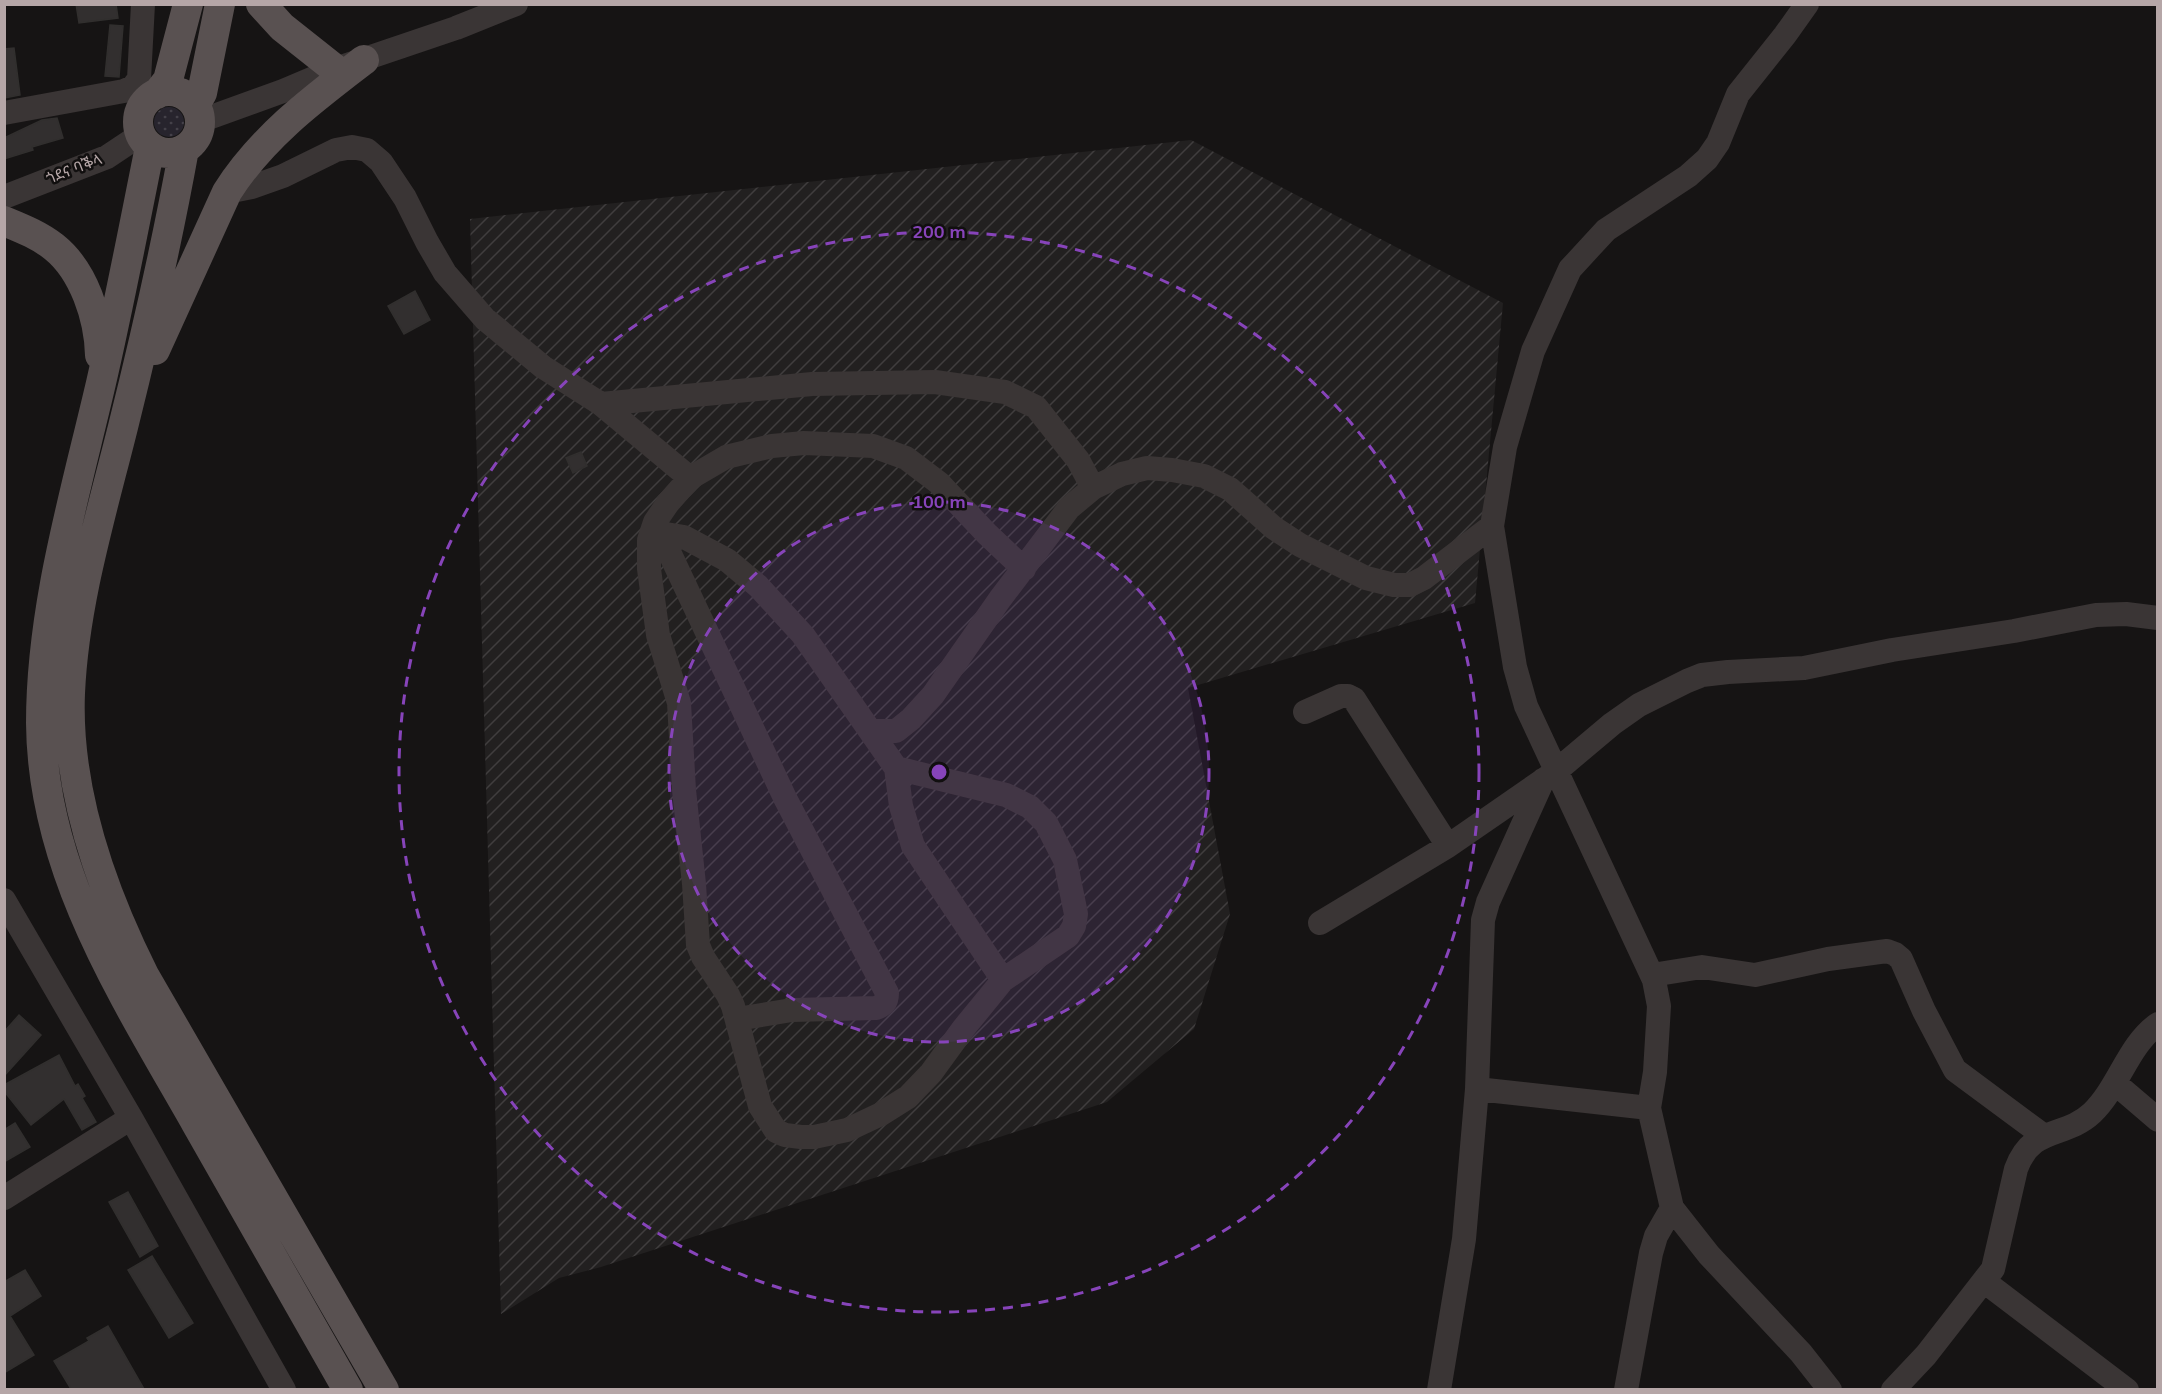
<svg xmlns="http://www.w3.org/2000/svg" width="2162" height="1394" font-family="Mulish,'Noto Sans Ethiopic',sans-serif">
	<defs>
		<pattern id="industrial-furrows" width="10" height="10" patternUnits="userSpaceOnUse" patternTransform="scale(1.5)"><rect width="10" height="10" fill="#222020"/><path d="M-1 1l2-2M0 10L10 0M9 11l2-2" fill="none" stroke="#403d3e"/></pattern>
		<pattern id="grass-dots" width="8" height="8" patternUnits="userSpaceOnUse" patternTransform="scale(1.5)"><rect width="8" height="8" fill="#27242d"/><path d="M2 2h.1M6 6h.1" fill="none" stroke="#444149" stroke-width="1.8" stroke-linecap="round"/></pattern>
	</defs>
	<rect width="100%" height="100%" fill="#161414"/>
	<path fill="url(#industrial-furrows)" d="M1191,140L1503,303L1475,603L1188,688L1230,914L1194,1029L1107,1102L601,1267L559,1278L501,1314L470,219Z"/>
	<path fill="url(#grass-dots)" d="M154 122a15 15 0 1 1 30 0a15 15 0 1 1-30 0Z"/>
	<path fill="#322f2f" stroke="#312f2e" stroke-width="1.5" d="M76,4H116L118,18L79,23Z
		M110,25L123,26L119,77L105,76Z
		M14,48L20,95L4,98V49Z
		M57,118L63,138L32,147L33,150L4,159V138L42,120Z
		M415,291L430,320L404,334L388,306Z
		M581,452L587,466L573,473L566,458Z
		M19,1015L41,1035L4,1076V1032Z
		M59,1055L75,1086L78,1084L85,1096L82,1098L96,1122L82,1130L64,1099L31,1125L4,1091V1085Z
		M15,1123L30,1147L4,1162V1130Z
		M128,1192L158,1246L140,1257L109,1202Z
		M152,1256L193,1323L169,1338L128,1270Z
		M25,1270L41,1296L10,1316L34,1355L4,1373V1282Z
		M108,1326L144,1389H71L54,1361L89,1341L87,1338Z"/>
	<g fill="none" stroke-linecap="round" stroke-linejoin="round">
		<path stroke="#3a3535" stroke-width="24" d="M1807,4L1785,35L1738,94L1718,143L1707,159L1688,176L1606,230L1570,269L1533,351L1505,447L1492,526L1515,667L1526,706L1654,980L1659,1006L1655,1072L1649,1108L1672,1208L1709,1255L1801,1353L1830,1390
			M4,113L124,91L133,87L139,79L143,4
			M200,121L283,91L335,69L456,28L516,4
			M227,192L252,187L283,176L336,150L352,147L367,150L381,162L405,198L427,242L445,273L485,319L543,367L601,404L690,478
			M4,197L107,157L140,135
			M601,404L812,384L935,382L1005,392L1036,407L1078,460L1093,488
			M655,522L785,798L887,993C887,1002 884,1005 876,1008L792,1010L737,1019
			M660,533L684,537L727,560L758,586L803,635L896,768L901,806L913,846L1003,980
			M1305,712L1341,696H1348L1354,699L1448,846
			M872,731H896L911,719L933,695L1000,599L1069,508L1093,488L1122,474L1147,468L1172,470L1204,476L1230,489L1274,528L1300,545L1366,578L1394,585H1410L1424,578L1492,526
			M896,768L1006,795L1030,807L1046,823L1065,860L1076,914L1074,926L1068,936L1003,980L963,1029L931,1073L908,1097L881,1114L847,1130L814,1137H801L785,1135L776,1131L760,1106L733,1006L728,995L703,957L698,945L694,884L684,790L679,703L658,635L649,569V540L655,522L668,503L690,478L726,457L772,446L804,443L873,446L906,458L939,483L987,534L1024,569
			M1543,780L1488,902L1483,920L1477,1089L1649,1108
			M4,900L131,1118L284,1390
			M1320,923L1448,846L1555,772L1612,724L1639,705L1687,681L1702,675L1728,672L1804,668L1892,650L2014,631L2096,615L2126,614L2158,618
			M1652,975L1702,967L1755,975L1828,959L1887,951L1895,954L1901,959L1924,1011L1955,1070L2044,1136
			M2116,1084L2158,1120
			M4,1198L131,1118
			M1985,1282L2127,1390
			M1439,1390L1464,1239L1477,1089
			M1626,1390L1651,1253L1656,1236L1672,1208
			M1893,1390L1926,1355L1993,1269L2016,1169C2032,1125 2064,1139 2092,1113C2119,1087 2128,1045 2158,1024"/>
		<path stroke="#595151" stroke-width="30" d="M261,4L282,27L335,69
			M138 122a31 31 0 1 1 62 0a31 31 0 1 1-62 0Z
			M157,94L168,80L188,4
			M195,105L202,93L220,4
			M150,147C134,226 119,305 101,383C75,495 41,607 41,723C42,872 125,998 196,1123C246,1212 297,1301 348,1390
			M184,149C167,243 146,335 123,427C101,515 74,603 70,693C66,791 101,889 144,975L384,1390
			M4,221C21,228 39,235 54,247C84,271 99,318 100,355
			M155,350L227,192C262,137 313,99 364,60"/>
	</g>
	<circle cx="939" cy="772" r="270" fill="#8744ba" fill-opacity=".12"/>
	<g fill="none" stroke="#8744ba" stroke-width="3" stroke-dasharray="10 8">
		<circle cx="939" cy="772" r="270"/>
		<circle cx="939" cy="772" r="540"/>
	</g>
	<g text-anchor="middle" stroke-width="5" stroke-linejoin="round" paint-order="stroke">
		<g font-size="15" fill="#b5a6a7" stroke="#110f0f">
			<text transform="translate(74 169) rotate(-21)" y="5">ጎደና ባቕላ</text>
		</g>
	</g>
	<circle cx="939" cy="772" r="9" fill="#8744ba" stroke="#110f0f" stroke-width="3"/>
	<g font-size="18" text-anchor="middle" font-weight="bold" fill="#8744ba" stroke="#110f0f" stroke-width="5" stroke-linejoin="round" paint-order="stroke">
		<text x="939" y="238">200 m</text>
		<text x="939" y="508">100 m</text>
	</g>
	<rect width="2162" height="1394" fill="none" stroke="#b5a6a7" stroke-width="12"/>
</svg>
